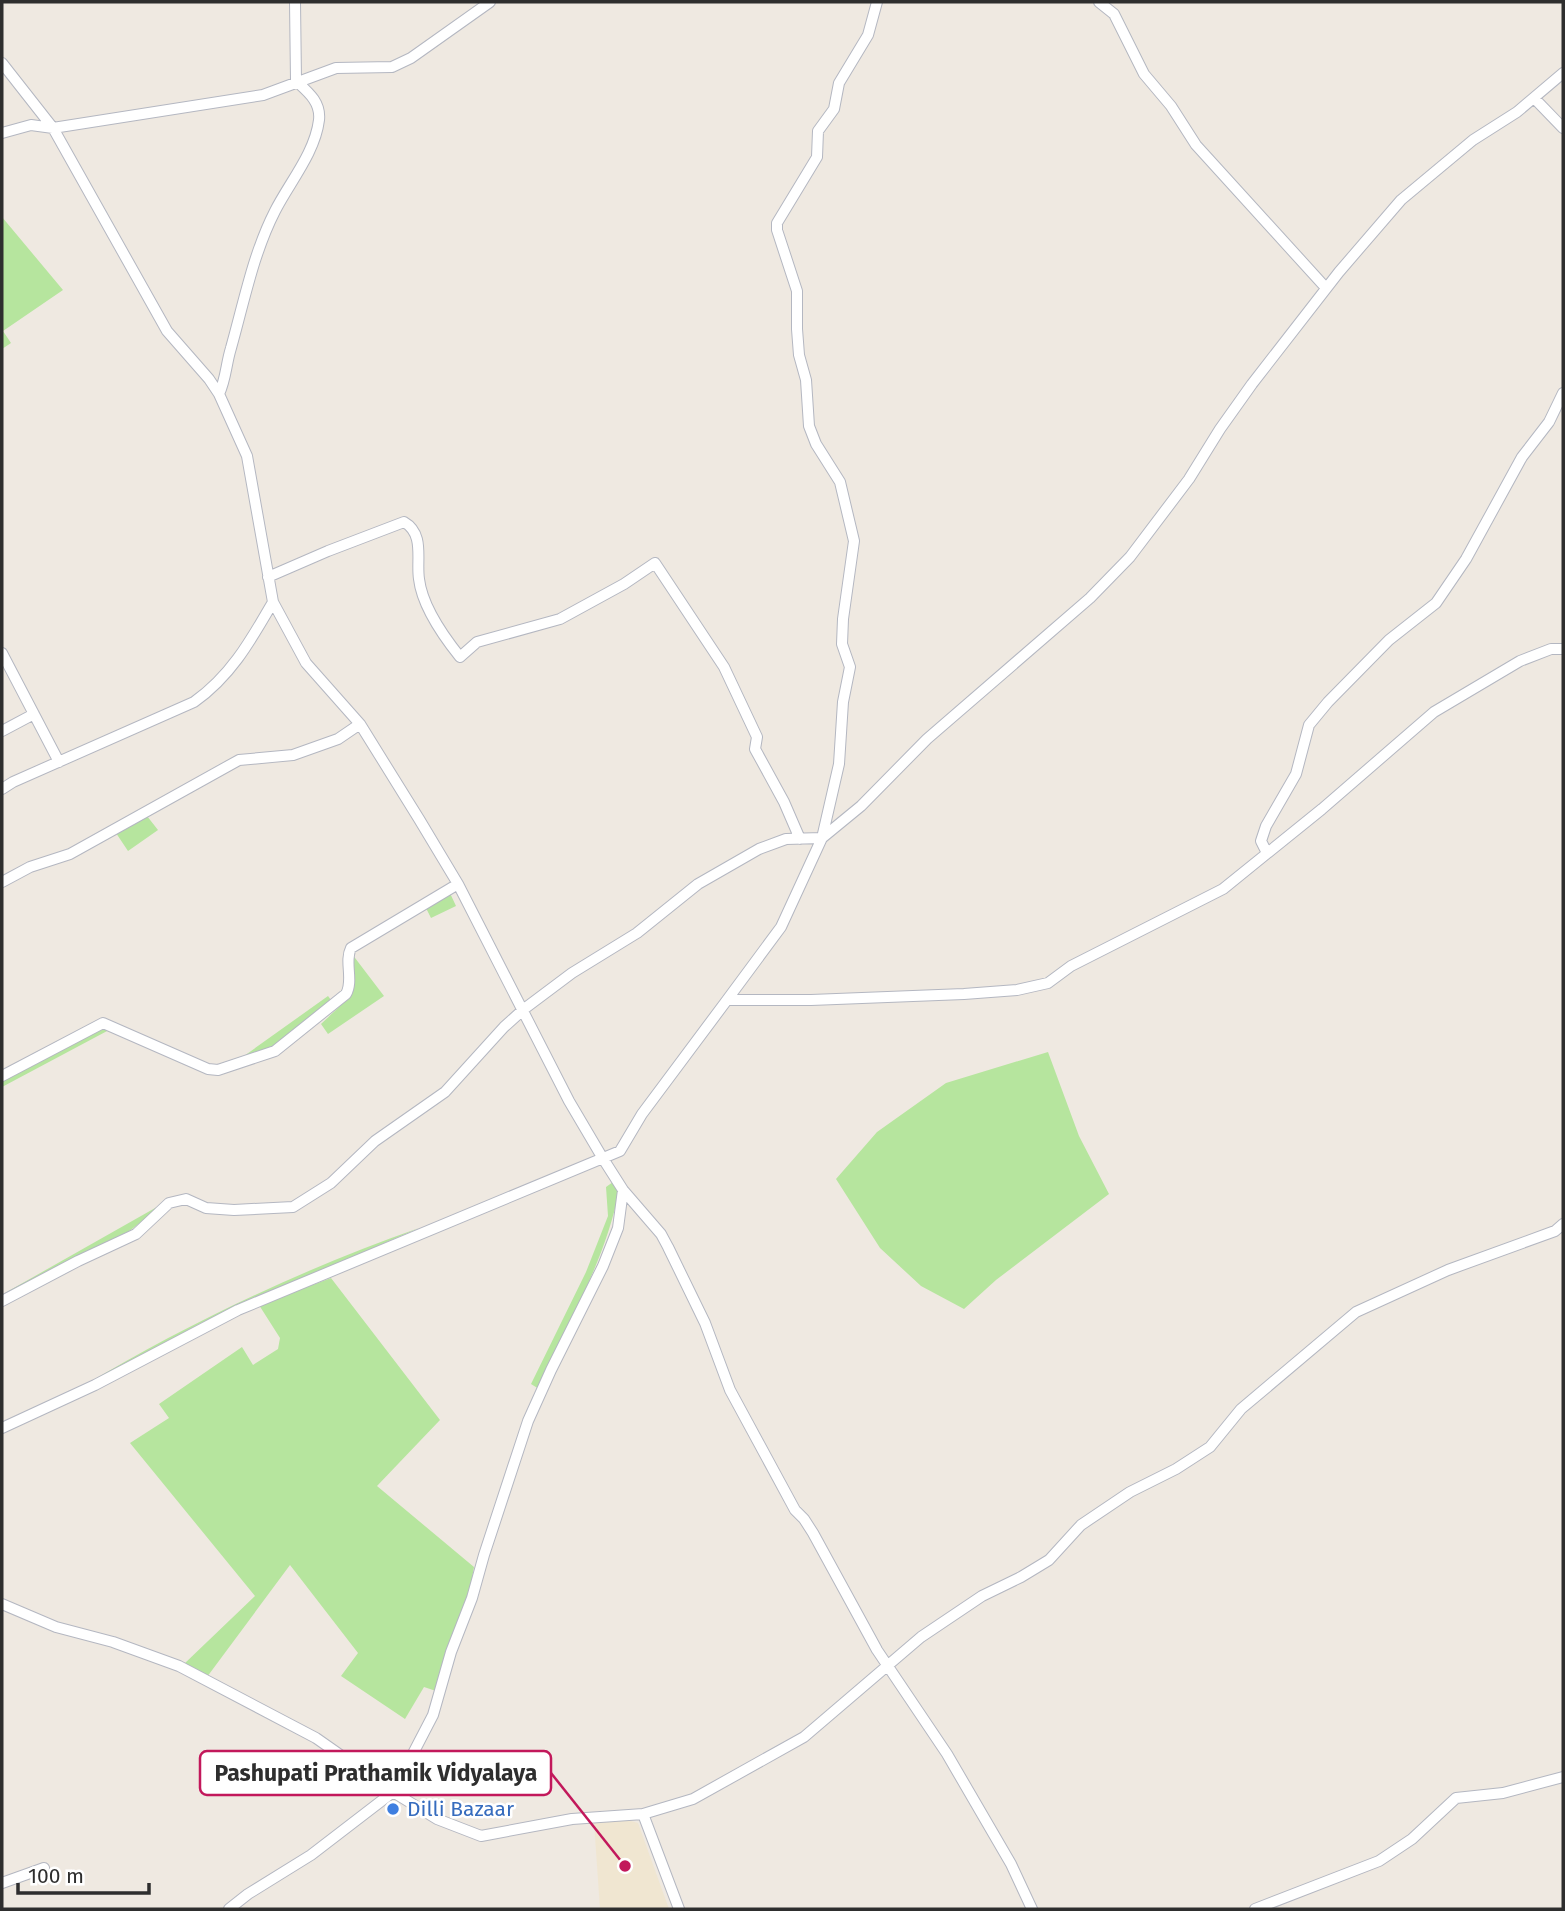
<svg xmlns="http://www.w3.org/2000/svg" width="1565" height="1911" font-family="'Fira Sans',sans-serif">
	<rect width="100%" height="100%" fill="#efe9e1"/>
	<path fill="#f0e6d1" d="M624,1819L638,1823L669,1909H600L594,1822Z"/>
	<path fill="#b6e59e" d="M2,217L63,290L3,331L11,343L2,349Z
		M147,816L158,830L128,851L116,833Z
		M449,891L456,906L431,918L426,908Z
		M352,954L384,996L328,1034L321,1024C354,993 353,999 352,954Z
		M328,996L331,1000L274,1048L237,1061Z
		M99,1028L109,1030L2,1087V1080Z
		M1048,1052L1079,1136L1109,1194L996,1280L964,1309L921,1286L880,1248L836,1179L877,1132L946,1083Z
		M613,1182L619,1190C606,1260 567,1324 539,1389L531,1384L586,1272L608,1216L606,1187Z
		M171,1199L128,1232L6,1294L5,1293Z
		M419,1228L199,1324L102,1378L85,1385C190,1322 303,1269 419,1228Z
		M331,1278L440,1420L377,1486L474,1567L469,1596L436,1691L424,1687L405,1719L341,1676L358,1653L290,1565L207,1677L184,1664L255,1596L130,1443L169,1418L159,1404L242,1347L253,1365L278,1349L280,1338L259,1305Z"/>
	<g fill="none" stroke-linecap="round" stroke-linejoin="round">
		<defs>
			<path id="minor" d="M1099,2L1114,14L1144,74L1171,106L1196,145L1326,288
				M2,63L53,128L167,331L209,379L219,394L247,456L273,602L306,663L360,724L419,819L458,884L569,1101L602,1157L623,1190L661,1234L668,1247L705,1323L730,1390L795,1510L804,1519L813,1533L877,1650L947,1754L1011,1864L1032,1909
				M1534,98L1563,128
				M2,133L31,125L53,128L263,95L336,68L392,67L411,58L490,2
				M219,394C226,379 226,364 231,348C244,302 253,254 275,211C289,183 315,153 319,120C321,102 308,92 296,81L295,2
				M268,577L328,551L404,522C425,534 416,560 419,579C422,605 444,637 460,657L477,642L560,619L624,584L655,563L724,667L757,737L755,749L784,802L800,839
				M2,653L59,762
				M2,731L34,714
				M2,789L13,782L194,702C231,676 251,640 273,602
				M1267,853L1261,841L1266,826L1296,774L1309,725L1328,702L1389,640L1436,603L1466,559L1522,457L1549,422L1563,393
				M2,882L30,867L70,854L239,760L293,755L338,739L360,724
				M727,1000L781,927L822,838L839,764L843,702L850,667L842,644L843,619L854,541L840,482L816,444L809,426L806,380L799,355L797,329V291L777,230V223L817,157L818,131L834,109L839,83L868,35L877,2
				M2,1076L103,1023L208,1069L218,1070L275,1051L346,994C354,980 344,962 351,948L458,884
				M2,1301L78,1261L136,1234L169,1203L186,1199L206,1208L234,1210L293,1207L331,1183L375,1141L445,1092L504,1027L524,1009L572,973L637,933L698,884L759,849L786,839L822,838L861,806L927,739L1090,598L1130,557L1189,479L1220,429L1252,384L1339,272L1401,200L1473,140L1517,112L1563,73
				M2,1428L95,1385L238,1310L620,1151L642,1114L727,1000H811L964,994L1017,990L1048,983L1071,966L1223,889L1322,809L1434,712L1520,661L1551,649H1563
				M2,1604L56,1627L113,1642L179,1666L316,1738L393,1792L433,1715L451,1652L472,1598L484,1555L528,1421L551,1370L603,1266L618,1228L623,1190
				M643,1814L693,1799L804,1737L921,1637L982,1596L1021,1577L1049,1560L1081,1525L1130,1492L1176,1469L1210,1447L1241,1409L1356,1312L1448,1270L1555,1231L1563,1224
				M2,1883L44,1868
				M229,1909L248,1894L311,1855L393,1792L437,1819L481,1836L572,1819L643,1814L679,1909
				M1255,1909L1379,1861L1412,1839L1456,1798L1503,1793L1563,1777"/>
		</defs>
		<use href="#minor" stroke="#b4b7c1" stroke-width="12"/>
		<use href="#minor" stroke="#fff" stroke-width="10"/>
	</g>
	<circle fill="#3f7fe0" stroke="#fff" stroke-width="2.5" cx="393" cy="1809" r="7"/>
	<g text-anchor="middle" stroke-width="5" stroke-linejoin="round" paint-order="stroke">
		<g font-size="21" fill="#366cbe" stroke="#fff" text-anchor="start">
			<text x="407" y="1816">Dilli Bazaar</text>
		</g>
	</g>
	<path fill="none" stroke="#c2185b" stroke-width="2.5" d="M625 1866L551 1773"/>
	<circle fill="#c2185b" stroke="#fff" stroke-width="2.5" cx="625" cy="1866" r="7"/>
	<rect fill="#fff" stroke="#c2185b" stroke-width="2.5" x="200" y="1751" width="351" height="44" rx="7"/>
	<g font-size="23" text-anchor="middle" font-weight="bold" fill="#2e2e2e">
		<text x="376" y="1781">Pashupati Prathamik Vidyalaya</text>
	</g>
	<rect width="1565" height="1911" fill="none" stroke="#2e2e2e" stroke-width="7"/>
	<path d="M18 1883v10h131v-10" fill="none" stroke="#2e2e2e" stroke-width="3.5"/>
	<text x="28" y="1883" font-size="21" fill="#2e2e2e" stroke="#ffffff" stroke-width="5" paint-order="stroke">100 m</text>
</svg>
